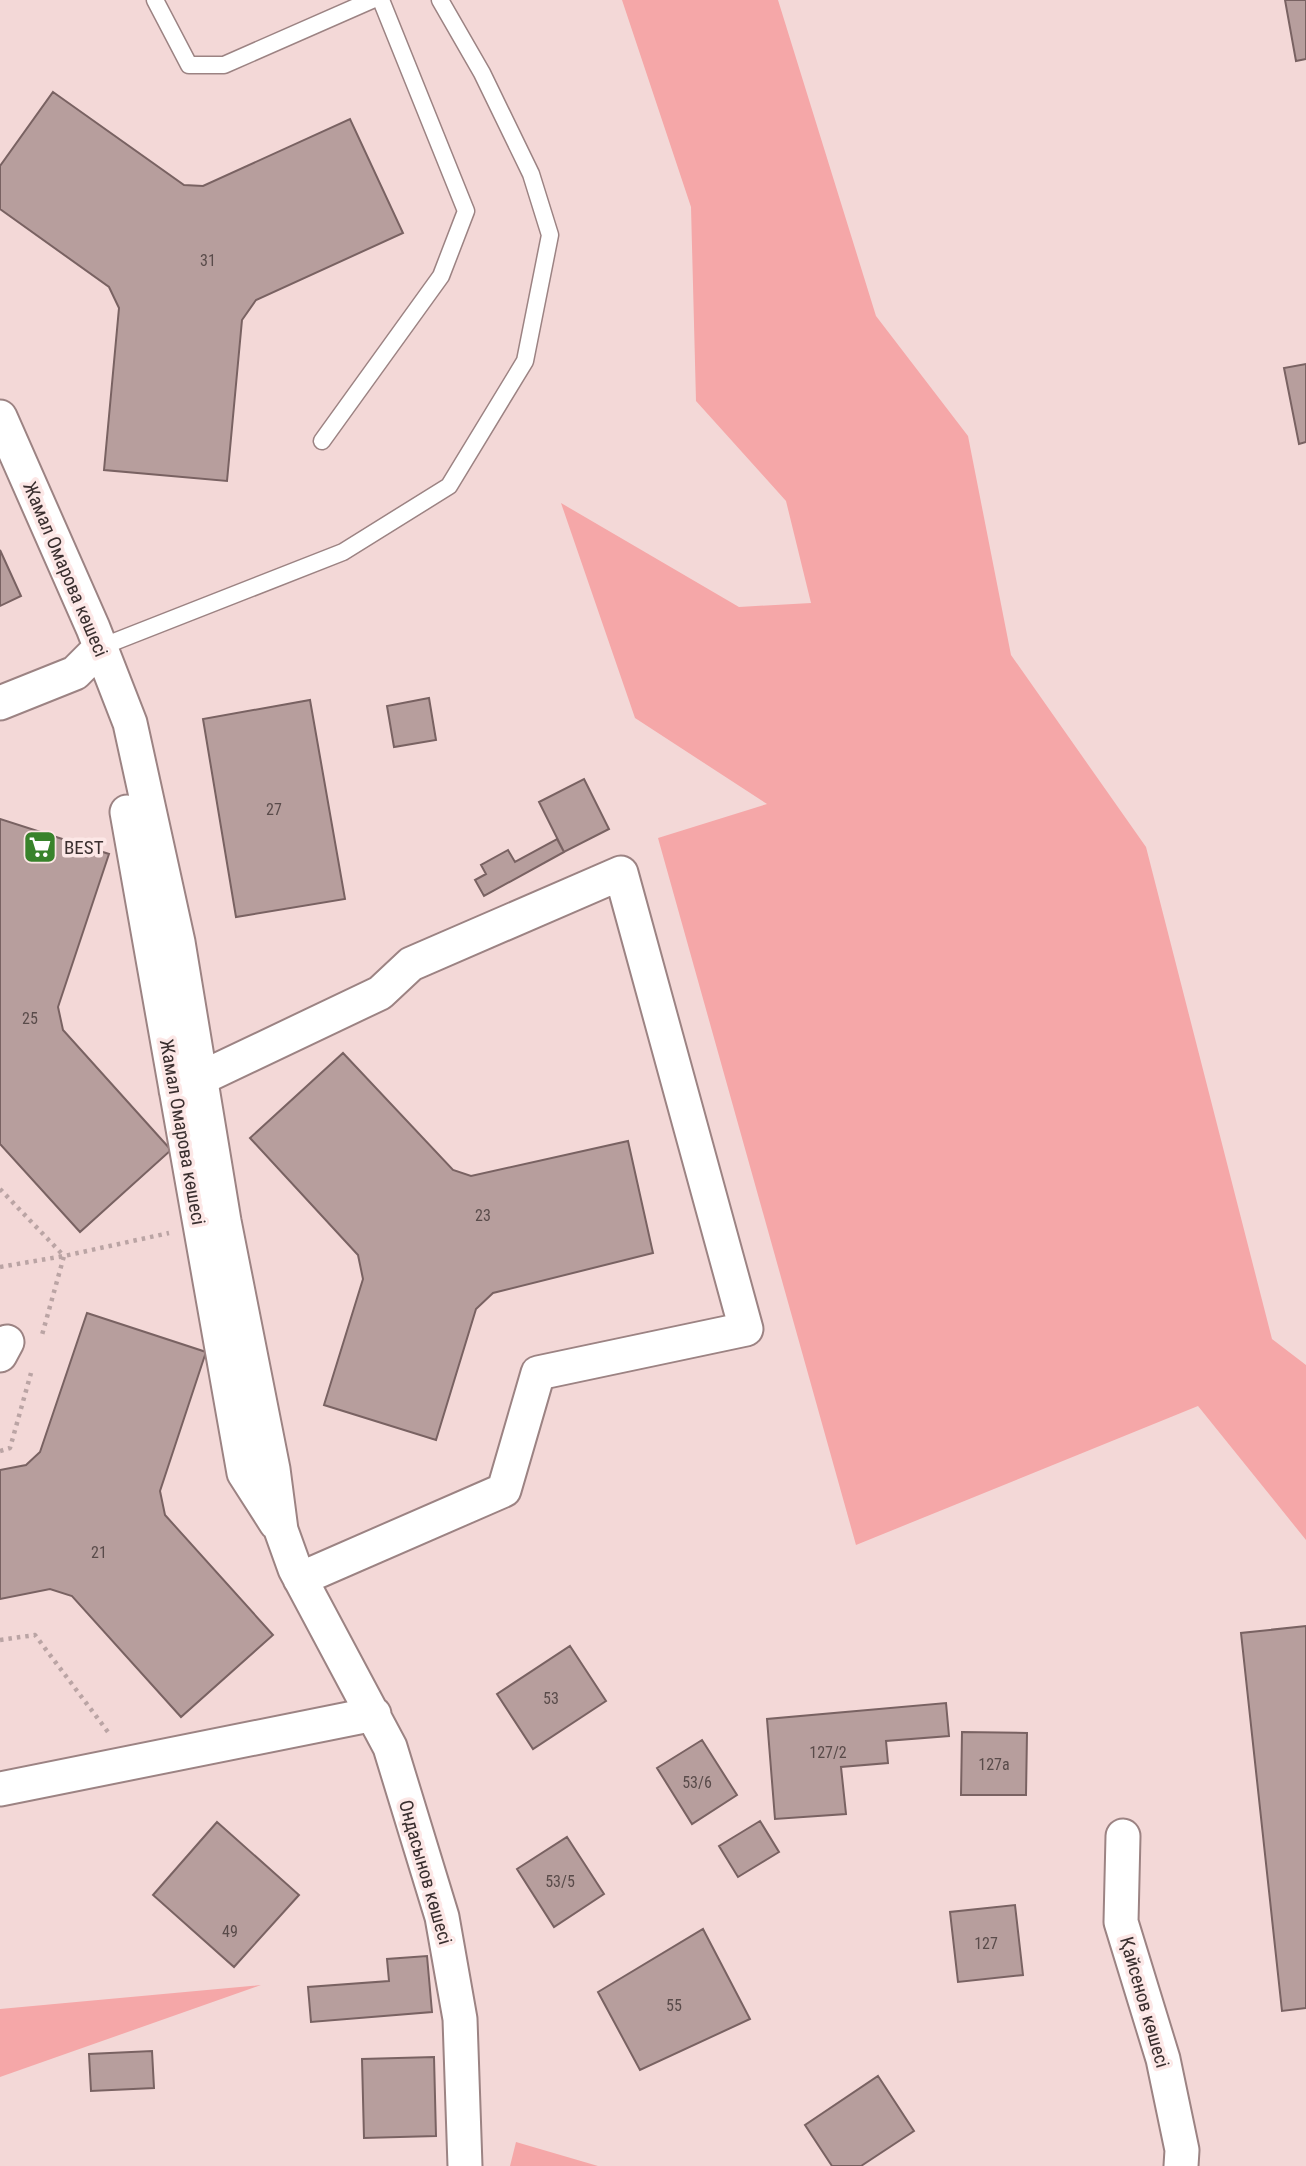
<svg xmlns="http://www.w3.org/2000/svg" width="1306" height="2166" font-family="'Roboto Condensed',sans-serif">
	<rect width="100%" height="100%" fill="#f3d8d7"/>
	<path fill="#f5a7a8" d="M622,0H778L876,316L968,436L1011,655L1146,847L1272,1339L1306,1365V1540L1198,1406L856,1545L658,838L767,804L635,718L561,503L739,607L811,603L786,501L696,401L691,207Z
		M261,1985L0,2077V2009Z
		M516,2142L598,2166H510Z"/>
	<path fill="#b79e9d" stroke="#796262" stroke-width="2" d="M1285,0H1306V59L1296,61Z
		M53,92L184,185L203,186L350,119L403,233L256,300L242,320L227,481L104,470L119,308L109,287L0,209V166Z
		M1306,364V442L1299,444L1284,368Z
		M0,550L21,596L0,606Z
		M429,698L436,740L394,747L387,706Z
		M310,700L345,899L236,917L203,719Z
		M584,779L609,829L564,852L539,802Z
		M0,819L109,854L58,1007L63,1030L171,1150L80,1232L0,1144Z
		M557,839L564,852L484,896L475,880L486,874L481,865L508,850L515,862Z
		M343,1053L453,1170L471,1176L628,1141L653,1253L493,1293L476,1309L436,1440L324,1405L363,1279L358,1255L250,1138Z
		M87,1313L206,1352L160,1491L165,1515L273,1635L181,1717L72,1596L50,1589L0,1599V1470L26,1465L40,1452Z
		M1306,1626V2008L1282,2011L1241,1633Z
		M570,1646L606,1701L533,1749L497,1694Z
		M946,1703L949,1736L886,1741L888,1763L841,1767L846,1814L775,1819L767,1719Z
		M962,1732L1027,1733L1026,1795H961Z
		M702,1740L737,1795L692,1824L657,1768Z
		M760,1821L779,1852L738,1877L719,1846Z
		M217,1822L299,1895L234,1967L153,1895Z
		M567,1837L604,1894L554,1927L517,1869Z
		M1015,1905L1023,1975L958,1982L950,1912Z
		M703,1929L750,2019L640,2070L598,1992Z
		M427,1956L432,2012L311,2022L308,1987L389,1981L387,1959Z
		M152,2051L154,2088L91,2091L89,2054Z
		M434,2057L436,2136L364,2138L362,2059Z
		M878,2076L914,2131L861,2166H832L805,2125Z"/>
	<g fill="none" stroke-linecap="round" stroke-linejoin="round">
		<defs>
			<path id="lane" d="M155,0L189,65H224L372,0
				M322,441L441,276L466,211L381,0
				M101,647L343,552L449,486L525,361L550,235L531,174L482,73L440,0"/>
			<path id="street" d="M0,417L93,628L130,723L178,942L224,1221L273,1469L281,1530L295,1569L390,1747L442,1917L460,2019L465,2166
				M0,703L75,673L101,647
				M127,812L244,1473L276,1523
				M176,1090L380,993L411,964L621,873L746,1329L538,1373L504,1490L300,1579
				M0,1355L7,1342
				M0,1789L374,1714
				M1123,1836L1121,1922L1163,2059L1182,2150L1181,2166"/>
		</defs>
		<use href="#lane" stroke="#9c8383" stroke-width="19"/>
		<use href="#street" stroke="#9c8383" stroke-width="37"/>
		<path stroke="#baa4a4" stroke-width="4.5" stroke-dasharray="3.5 5" stroke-linecap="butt" d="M0,1189L64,1256L42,1335
			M0,1267L64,1256L169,1233
			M0,1451L10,1448L31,1373
			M0,1640L35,1635L108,1732"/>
		<use href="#lane" stroke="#fff" stroke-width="16"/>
		<use href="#street" stroke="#fff" stroke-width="33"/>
	</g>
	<defs>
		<symbol id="supermarket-square" viewBox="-11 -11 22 22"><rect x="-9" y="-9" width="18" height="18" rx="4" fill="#38832b" stroke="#fce7e6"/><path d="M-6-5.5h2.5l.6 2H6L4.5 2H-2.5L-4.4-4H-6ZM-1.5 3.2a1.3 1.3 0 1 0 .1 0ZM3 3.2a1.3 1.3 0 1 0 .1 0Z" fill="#fff"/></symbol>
	</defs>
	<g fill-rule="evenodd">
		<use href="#supermarket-square" x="21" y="828" width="38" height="38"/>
	</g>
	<g text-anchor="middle" stroke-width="7" stroke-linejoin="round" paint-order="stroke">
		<g font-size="16" fill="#594b4a">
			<text x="208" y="266">31</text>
			<text x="274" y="815">27</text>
			<text x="30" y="1024">25</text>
			<text x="483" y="1221">23</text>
			<text x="99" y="1558">21</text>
			<text x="551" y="1704">53</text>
			<text x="828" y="1758">127/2</text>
			<text x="994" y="1770">127а</text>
			<text x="697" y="1788">53/6</text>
			<text x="560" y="1887">53/5</text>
			<text x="230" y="1937">49</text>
			<text x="986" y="1949">127</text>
			<text x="674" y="2011">55</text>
		</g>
		<g font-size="19" fill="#3a2f2f" stroke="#fce7e6">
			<text transform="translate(66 569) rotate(67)" y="7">Жамал Омарова көшесі</text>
			<text transform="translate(183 1132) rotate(80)" y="7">Жамал Омарова көшесі</text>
			<text transform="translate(426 1872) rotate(74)" y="7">Ондасынов көшесі</text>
			<text transform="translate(1145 2002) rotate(74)" y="7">Қайсенов көшесі</text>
		</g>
		<g font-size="19" fill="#3a2f2f" stroke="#fce7e6" text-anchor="start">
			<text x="64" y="854">BEST</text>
		</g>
	</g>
</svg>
